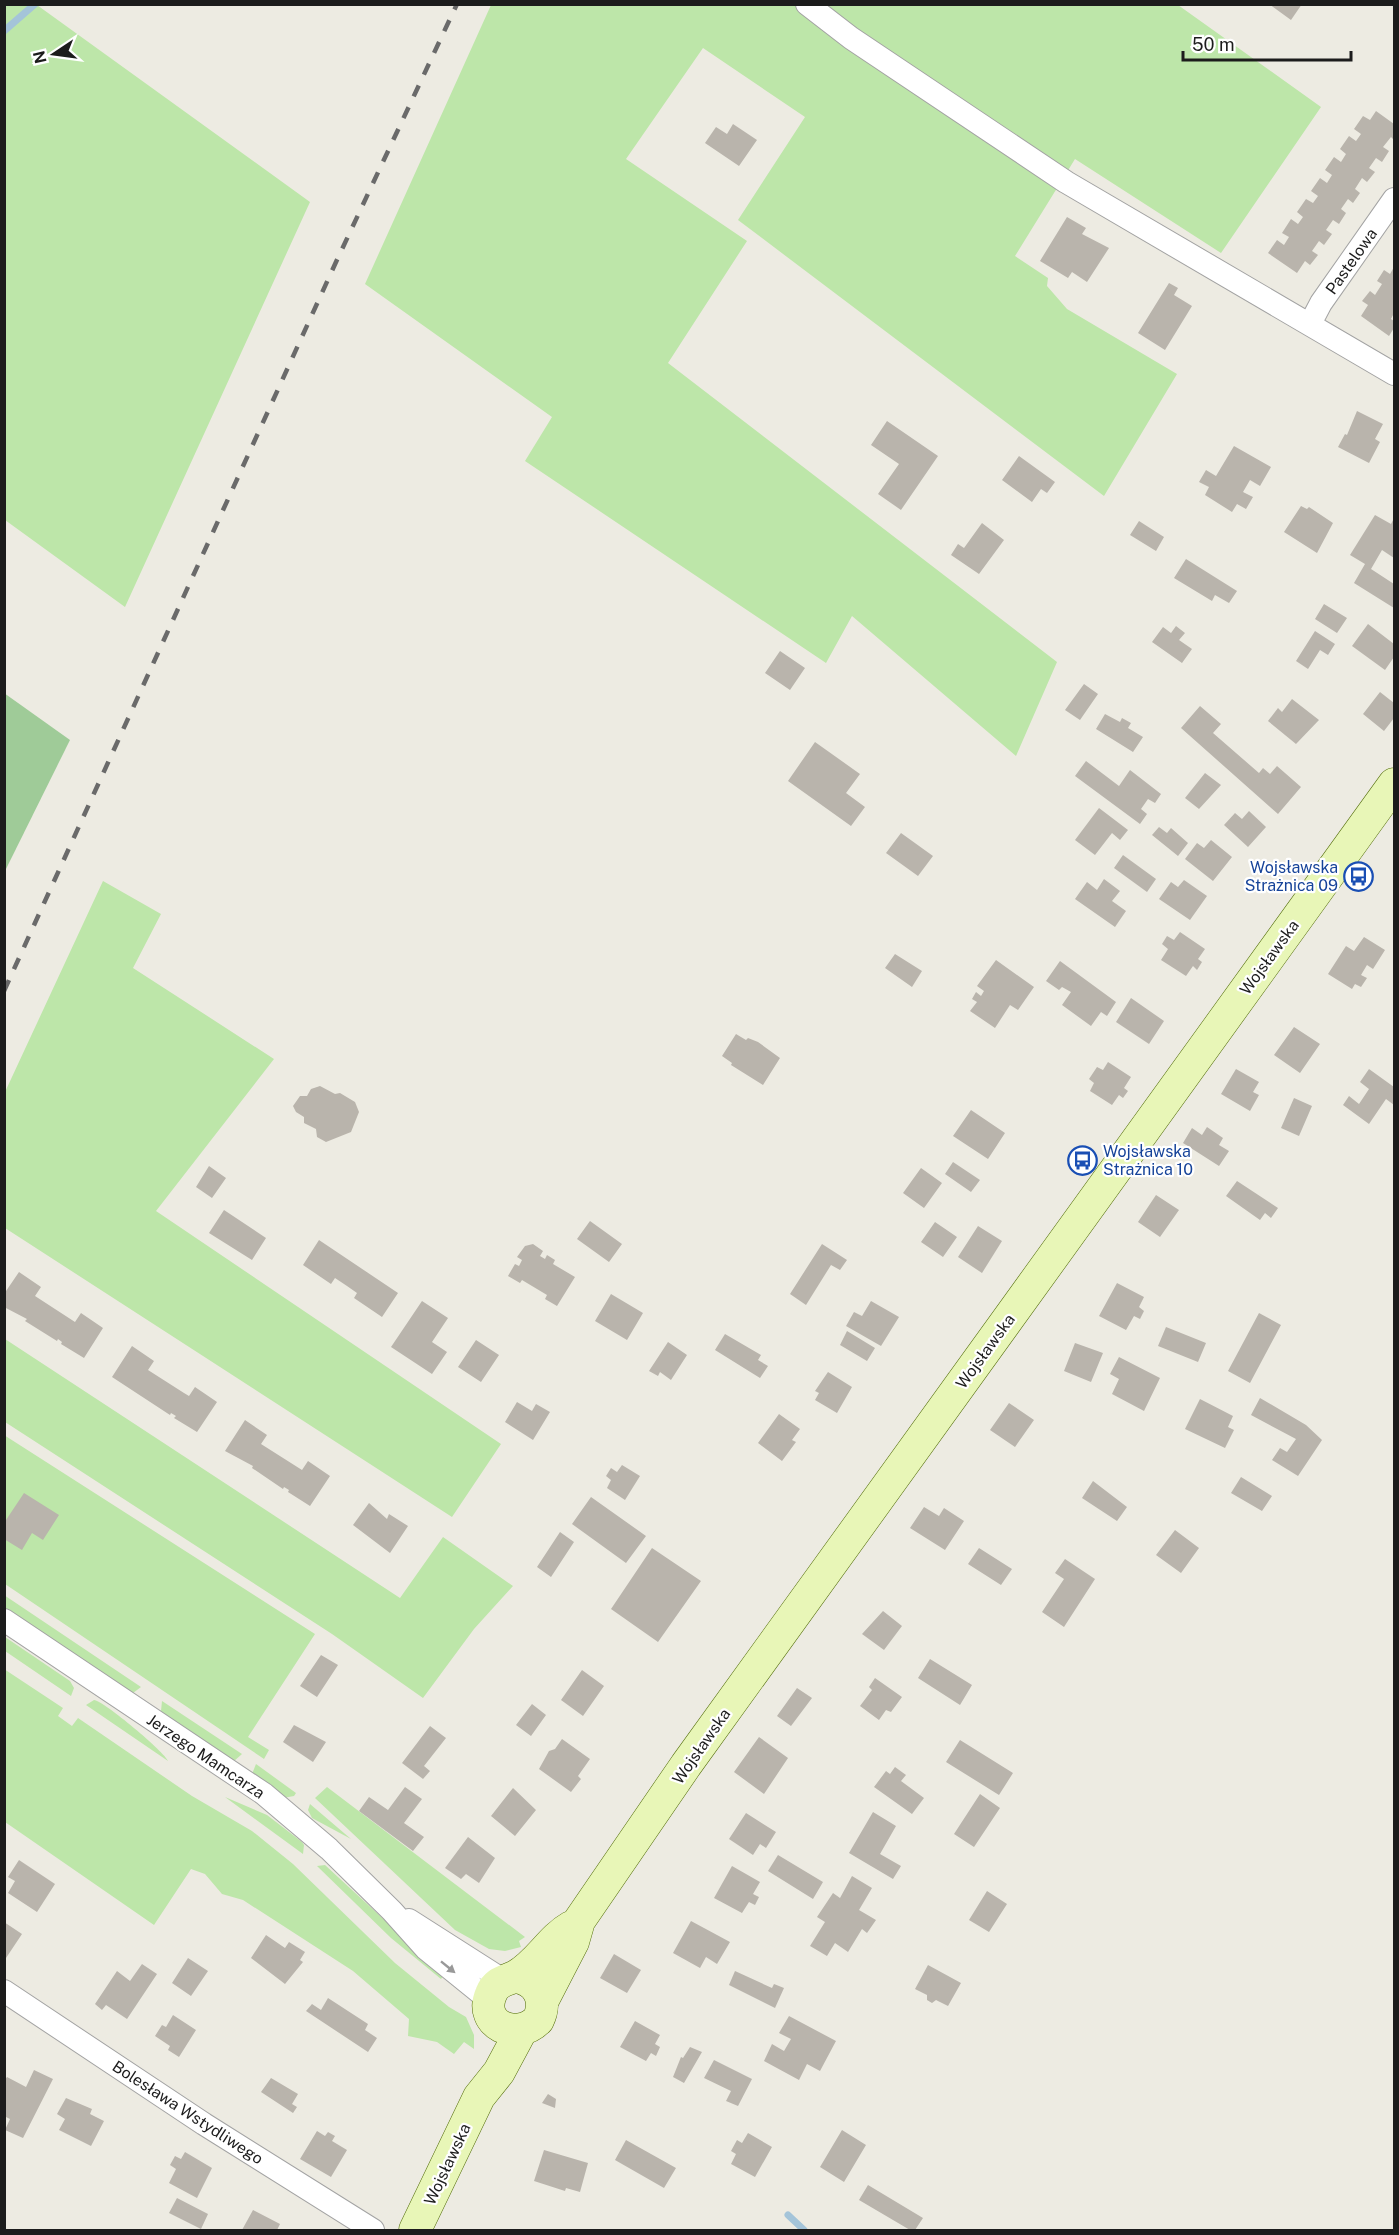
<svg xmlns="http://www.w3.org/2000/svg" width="1399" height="2235" font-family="'Public Sans',sans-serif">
	<rect width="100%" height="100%" fill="#edebe2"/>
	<path fill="#bde6a9" d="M5,4L37,5L310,202L125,607L5,520Z
		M491,5H1178L1321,107L1221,253L1075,159L1015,256L1048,278L1047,286L1067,309L1177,374L1104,496L738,220L805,117L703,48L626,159L747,241L668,363L1057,662L1016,756L852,616L826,663L525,461L552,417L365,284Z
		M103,881L161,914L133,968L274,1059L156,1211L501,1444L452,1517L5,1228V1092Z
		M5,1339L400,1598L443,1537L513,1586L474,1629L423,1698L332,1634L5,1422Z
		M4,1435L315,1634L248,1737L269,1750L264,1759L5,1584Z
		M4,1595L141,1687L133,1693L121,1688L5,1609Z
		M5,1637L70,1681L74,1688L71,1696L5,1651Z
		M4,1669L63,1708L58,1716L72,1726L78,1718L192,1796L252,1831L293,1864L395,1963L449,2007L466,2017L474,2035V2049L464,2042L454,2054L437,2042L408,2036L409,2019L353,1971L243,1900L222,1894L205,1874L191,1869L154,1925L5,1822Z
		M94,1700C104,1701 166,1753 168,1761L86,1705Z
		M162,1701L242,1754L233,1762L164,1716L161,1711Z
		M256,1764L296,1793L294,1796L283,1798L252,1774Z
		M327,1787L525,1937L519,1941L521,1947L505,1951L489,1949L455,1930L315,1798Z
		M225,1797L267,1815L302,1842L304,1845L303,1854Z
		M310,1804L351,1839L312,1818L308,1810Z
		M325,1865L444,1975L441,1979L391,1938L317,1866Z"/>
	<path fill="#9fcb98" d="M4,693L70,740L5,871H4Z"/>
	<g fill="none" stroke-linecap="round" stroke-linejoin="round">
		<path stroke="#a4c4d9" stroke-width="7" d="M4,31L35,4
			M788,2215L804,2230"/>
	</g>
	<path fill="#b9b4ac" d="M1269,4H1302L1291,20Z
		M1376,111L1394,124V140L1391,137L1383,147L1389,151L1382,162L1376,158L1369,168L1375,172L1367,182L1362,178L1355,189L1360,193L1353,203L1348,199L1341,209L1346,213L1339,224L1333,220L1326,230L1332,234L1324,245L1319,241L1312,251L1318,255L1310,265L1305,261L1297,273L1268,253L1277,240L1284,245L1289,237L1282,233L1291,219L1298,224L1303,217L1297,212L1306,199L1313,203L1318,196L1311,191L1320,178L1327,183L1332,175L1325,170L1334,157L1341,162L1346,154L1340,149L1349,136L1356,141L1361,134L1354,129L1363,116L1370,120Z
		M733,124L757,140L739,166L705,143L716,127L727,134Z
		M1067,217L1086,228L1082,234L1109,248L1087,282L1072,272L1068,278L1040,261Z
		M1394,267V313L1391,319L1394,321V328L1389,336L1361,316L1368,305L1362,301L1370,291L1375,295L1382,284L1377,281L1384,270L1390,274Z
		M1169,283L1178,288L1174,295L1192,306L1165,350L1138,333Z
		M1357,411L1383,424L1375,439L1380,442L1369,463L1338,447L1345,434L1347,435Z
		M887,421L938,456L901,510L878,494L899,464L871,445Z
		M1234,446L1271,467L1260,486L1250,480L1243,492L1253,497L1246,509L1237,504L1232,512L1205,495L1209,487L1199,482L1206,470L1216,476Z
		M1019,456L1055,482L1047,493L1041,489L1032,502L1002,480Z
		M1301,506L1307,509L1309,507L1333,523L1317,553L1284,532Z
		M1375,515L1391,524L1394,518V558L1382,550L1371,569L1394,584V608L1354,583L1365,564L1350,555Z
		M1139,521L1164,537L1156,551L1130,535Z
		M982,523L1004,540L979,574L951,555L958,544L964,548Z
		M1186,559L1237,591L1229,603L1215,595L1212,601L1174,578Z
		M1324,604L1347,618L1337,633L1315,619Z
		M1368,624L1394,644V657L1385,670L1352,646Z
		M1176,626L1185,633L1179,640L1192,649L1182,663L1152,642L1163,627L1171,633Z
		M1315,631L1335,644L1328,655L1320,650L1308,669L1296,661Z
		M780,651L805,668L790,690L765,673Z
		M1084,684L1098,694L1080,720L1065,710Z
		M1380,692L1394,703V718L1384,731L1363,714Z
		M1292,699L1319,720L1296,744L1268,721L1278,708L1282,712Z
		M1200,706L1221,724L1213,733L1259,773L1263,768L1270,774L1277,766L1301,787L1278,814L1181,728Z
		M1105,714L1120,722L1122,718L1131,723L1128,728L1143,737L1133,752L1096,729Z
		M815,742L860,774L846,793L865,807L851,826L788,781Z
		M1086,761L1119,786L1130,770L1161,794L1155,803L1148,799L1141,809L1147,814L1140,824L1075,776Z
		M1205,773L1221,785L1199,809L1185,798Z
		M1099,808L1128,830L1120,840L1112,833L1095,855L1075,840Z
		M1249,811L1266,827L1248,847L1224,825L1235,813L1242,819Z
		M1159,827L1167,833L1171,828L1188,843L1178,856L1152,835Z
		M901,833L933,856L918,876L886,853Z
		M1211,840L1232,857L1213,881L1185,859L1197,843L1204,848Z
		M1123,855L1156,879L1147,892L1114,868Z
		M1104,879L1120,891L1112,901L1126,911L1115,927L1075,899L1087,882L1097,890Z
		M1184,880L1207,896L1190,920L1159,899L1171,882L1178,887Z
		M1180,932L1205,949L1198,959L1202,962L1197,970L1193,966L1186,976L1161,960L1168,949L1162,944L1167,936L1174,940Z
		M1364,937L1385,950L1373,969L1367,965L1361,975L1367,978L1361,987L1355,984L1352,989L1328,974L1346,946L1354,951Z
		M895,954L922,971L912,987L885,968Z
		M996,960L1034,987L1018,1010L1010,1005L995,1028L970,1011L977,1002L972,999L976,992L981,996L984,991L977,986Z
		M1060,961L1116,1002L1107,1016L1101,1012L1091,1026L1062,1005L1071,992L1062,987L1059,990L1046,981Z
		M1131,998L1164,1021L1149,1044L1116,1022Z
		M1294,1027L1320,1044L1300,1073L1274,1055Z
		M736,1034L746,1040L748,1038L758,1042L780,1058L763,1085L731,1065L732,1063L722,1056Z
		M1108,1062L1131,1077L1124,1088L1128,1091L1123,1098L1119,1095L1112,1105L1090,1091L1094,1083L1089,1079L1097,1067L1103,1070Z
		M1236,1069L1259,1082L1253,1092L1259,1095L1250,1111L1221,1094Z
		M1369,1069L1394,1087V1105L1386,1099L1369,1124L1343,1105L1349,1096L1359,1104L1369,1089L1360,1082Z
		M320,1086L335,1094L340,1093L355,1102L359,1112L351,1132L326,1142L317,1137L316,1129L304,1123V1117L296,1112L293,1106L300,1096H307L311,1089Z
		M1294,1098L1312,1106L1299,1136L1281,1128Z
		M971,1110L1005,1133L988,1159L953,1136Z
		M1207,1127L1223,1138L1219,1145L1229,1151L1219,1166L1183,1143L1192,1128L1202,1135Z
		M953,1162L980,1180L971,1192L945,1174Z
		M209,1166L226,1178L212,1198L196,1187Z
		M921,1168L942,1183L924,1208L903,1193Z
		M1237,1181L1278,1208L1271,1218L1265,1213L1260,1220L1226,1196Z
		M1156,1195L1179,1210L1160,1237L1138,1222Z
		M224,1210L266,1238L252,1260L209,1233Z
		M590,1221L622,1244L609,1262L577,1239Z
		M935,1222L957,1237L943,1257L921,1242Z
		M978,1226L1002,1241L982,1273L958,1257Z
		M319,1240L398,1293L382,1317L354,1298L357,1293L347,1286L335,1278L331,1284L303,1265Z
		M533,1244L543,1251L540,1256L545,1259L547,1255L555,1260L553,1264L575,1277L557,1306L545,1299L547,1295L522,1280L520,1283L508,1276L515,1264L519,1266L522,1260L517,1257L525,1246Z
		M822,1244L847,1260L840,1270L831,1265L806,1305L790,1294Z
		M19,1272L41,1287L35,1296L75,1322L81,1313L103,1328L84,1358L61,1344L62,1342L58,1339L57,1341L25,1321L27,1319L4,1307V1294Z
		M1117,1283L1144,1297L1139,1307L1144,1311L1140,1319L1134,1316L1126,1330L1099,1316Z
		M611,1294L643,1313L627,1340L595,1321Z
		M422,1301L448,1318L432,1342L447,1352L432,1374L391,1347Z
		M871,1301L899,1317L881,1346L846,1326L854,1312L862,1316Z
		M1259,1313L1281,1325L1250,1383L1228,1371Z
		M1166,1327L1206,1343L1198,1362L1158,1346Z
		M847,1331L875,1348L867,1361L840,1345Z
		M725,1334L761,1355L758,1360L768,1366L760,1378L715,1350Z
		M476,1340L499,1355L481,1382L458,1367Z
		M668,1342L687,1355L671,1380L660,1372L658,1376L649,1371Z
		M1075,1343L1103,1353L1091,1382L1064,1371Z
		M132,1346L154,1361L148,1370L184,1393L189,1396L195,1387L217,1402L197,1432L174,1418L176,1416L171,1413L170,1415L112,1377Z
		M1119,1357L1160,1378L1144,1411L1112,1394L1119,1379L1110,1374Z
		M828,1372L852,1387L837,1413L815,1400L819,1393L815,1391Z
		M1260,1398L1306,1425L1322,1440L1298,1476L1272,1460L1280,1448L1287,1452L1296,1439L1251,1415Z
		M1200,1399L1233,1416L1228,1427L1234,1430L1225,1448L1185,1429Z
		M517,1402L532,1411L536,1404L550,1412L533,1440L505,1422Z
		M1009,1403L1034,1420L1015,1447L990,1430Z
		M779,1414L800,1429L792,1440L796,1442L782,1461L758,1443Z
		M245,1420L267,1435L261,1444L302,1470L308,1461L330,1476L310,1506L288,1492L289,1490L284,1487L283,1489L252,1468L253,1466L225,1451Z
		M622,1465L640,1476L625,1500L607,1488L611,1480L606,1476L611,1468L617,1472Z
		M1241,1477L1272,1496L1262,1511L1231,1493Z
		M1093,1481L1127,1507L1117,1521L1082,1498Z
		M24,1493L59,1515L43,1540L32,1533L22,1550L4,1539V1523Z
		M591,1497L646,1536L626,1563L572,1524Z
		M369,1503L387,1519L389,1514L408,1526L390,1553L353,1525Z
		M924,1507L939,1516L944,1508L964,1521L945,1550L910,1528Z
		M1175,1530L1199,1548L1181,1573L1156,1555Z
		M560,1532L574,1542L551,1577L537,1567Z
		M652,1548L701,1581L658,1642L611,1609Z
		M979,1548L1012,1569L1001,1585L968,1564Z
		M1065,1559L1095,1579L1064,1627L1042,1612L1064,1579L1055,1573Z
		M883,1611L902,1626L884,1650L862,1634Z
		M321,1655L338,1665L317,1697L300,1686Z
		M930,1659L972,1685L960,1705L918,1678Z
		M582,1670L604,1686L583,1716L561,1700Z
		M875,1678L902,1697L891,1712L886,1710L879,1720L860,1706L872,1690L869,1687Z
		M797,1688L812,1698L791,1726L777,1716Z
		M532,1704L546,1715L531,1736L516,1725Z
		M294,1725L326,1742L313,1762L283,1742Z
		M430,1726L446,1738L424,1766L430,1771L423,1779L402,1763Z
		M759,1737L788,1758L764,1794L734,1772Z
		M562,1739L590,1759L578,1776L581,1779L571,1792L539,1769L549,1751L555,1749Z
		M960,1740L1013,1773L999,1795L946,1762Z
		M895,1767L906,1775L901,1781L924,1798L912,1814L874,1787L886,1771L890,1774Z
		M405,1787L422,1799L404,1823L424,1837L413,1851L359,1811L369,1797L388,1810Z
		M513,1788L536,1810L515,1836L491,1816Z
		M980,1794L1000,1808L974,1847L954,1834Z
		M873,1812L896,1826L880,1854L901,1866L893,1879L849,1853Z
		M746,1813L776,1832L766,1848L760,1844L753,1855L729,1839Z
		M468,1837L495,1858L479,1883L466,1874L461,1879L445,1868Z
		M778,1855L823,1882L813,1899L768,1871Z
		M19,1860L55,1884L37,1912L8,1893L15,1881L8,1877Z
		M732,1866L760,1882L753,1894L759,1897L755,1905L749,1902L742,1913L714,1898Z
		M852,1876L872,1888L859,1910L876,1920L867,1933L862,1929L848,1952L835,1943L827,1956L810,1946L825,1922L817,1917L833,1893L840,1898Z
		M987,1891L1007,1904L989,1932L969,1920Z
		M691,1921L730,1942L717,1964L706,1957L700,1968L673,1953Z
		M4,1922L22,1934L4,1961Z
		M266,1935L285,1948L289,1942L305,1952L300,1960L303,1962L285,1984L251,1958Z
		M614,1954L641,1970L627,1993L600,1978Z
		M188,1958L208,1971L191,1996L172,1983Z
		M142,1964L157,1974L127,2019L106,2005L102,2010L95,2004L117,1971L130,1981Z
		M928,1965L961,1983L948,2006L936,2000L932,2003L927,2000V1995L915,1989Z
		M735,1971L772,1988L774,1984L784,1988L775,2008L729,1985Z
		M328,1998L368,2024L365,2030L377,2038L368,2052L306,2011L312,2004L321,2010Z
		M173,2015L196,2030L179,2057L168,2050L170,2046L155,2036L162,2025L166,2027Z
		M789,2016L836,2041L820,2071L807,2064L799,2080L764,2061L772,2044L784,2051L791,2039L779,2033Z
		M635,2021L660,2035L655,2044L660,2047L656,2056L651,2053L646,2061L620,2047Z
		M690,2047L702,2052L684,2083L673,2077L681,2057L683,2058Z
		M714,2060L752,2079L738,2106L726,2101L731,2091L704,2078Z
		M34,2070L53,2079L23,2138L5,2130L10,2119L4,2116V2081L7,2077L26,2087Z
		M271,2078L298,2094L292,2104L297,2107L293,2113L261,2092Z
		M548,2094L556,2099L555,2108L542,2103Z
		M66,2098L92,2109L90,2114L104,2121L91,2146L59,2130L65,2119L57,2114Z
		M842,2130L866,2145L844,2182L820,2167Z
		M317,2131L325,2136L328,2132L335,2136L332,2141L347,2150L331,2177L300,2159Z
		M748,2133L772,2147L755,2177L731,2164L736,2154L731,2151L737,2140L742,2143Z
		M626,2140L676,2168L664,2188L615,2160Z
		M544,2150L588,2163L580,2192L566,2188L565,2191L534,2181Z
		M185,2152L212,2168L197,2198L169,2183L176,2169L170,2165L175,2156L181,2159Z
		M868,2185L923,2218L915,2230H910L859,2200Z
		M177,2198L208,2214L201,2229L169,2213Z
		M253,2210L280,2224L277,2230H242Z"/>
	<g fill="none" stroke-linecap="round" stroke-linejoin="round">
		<defs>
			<path id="street" d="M807,4L851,38L1066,182L1394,374
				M1310,324L1321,303L1394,199
				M4,1620L264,1794L329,1849L392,1911L426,1949L489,2000
				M409,1920L503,1980
				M4,1991L204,2124L373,2230"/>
			<path id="secondary" d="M515,1977C538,1980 548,2000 538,2020C516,2042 478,2024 491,1994C496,1981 506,1981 516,1976C538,1964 550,1939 571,1927
				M543,2000L573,1942L579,1921L686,1765L1394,784
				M415,2230L479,2097L499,2072L521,2031"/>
		</defs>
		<use href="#street" stroke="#a3a3a3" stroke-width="24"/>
		<use href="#secondary" stroke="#526c09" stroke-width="33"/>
		<use href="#street" stroke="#fff" stroke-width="22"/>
		<use href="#secondary" stroke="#e8f6b7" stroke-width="32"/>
		<path stroke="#6a6a6a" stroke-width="4.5" stroke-dasharray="12 12" stroke-linecap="butt" d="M4,991L336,262L457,4"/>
	</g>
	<defs><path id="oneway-solid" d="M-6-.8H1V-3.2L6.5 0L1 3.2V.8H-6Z" transform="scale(1.5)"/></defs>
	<use fill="#999" href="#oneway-solid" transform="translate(448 1967) rotate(39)"/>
	<defs>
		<symbol id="bus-ring" viewBox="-11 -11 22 22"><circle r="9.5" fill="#fff" stroke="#1a4fb4" stroke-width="1.5"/><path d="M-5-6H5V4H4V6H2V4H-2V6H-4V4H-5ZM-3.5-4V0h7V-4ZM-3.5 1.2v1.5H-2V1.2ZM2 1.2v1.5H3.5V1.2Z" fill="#1a4fb4"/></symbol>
	</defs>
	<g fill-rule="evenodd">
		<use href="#bus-ring" x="1342" y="860" width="33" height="33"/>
		<use href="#bus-ring" x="1066" y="1144" width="33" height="33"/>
	</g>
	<g text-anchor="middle" stroke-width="4.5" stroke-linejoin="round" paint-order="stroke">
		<g font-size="16" fill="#1c1c1c" stroke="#fff">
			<text transform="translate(1351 261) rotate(-55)" y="6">Pastelowa</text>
			<text transform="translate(1269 957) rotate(-54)" y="6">Wojsławska</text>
			<text transform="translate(985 1351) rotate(-54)" y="6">Wojsławska</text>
			<text transform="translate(701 1746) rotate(-55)" y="6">Wojsławska</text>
			<text transform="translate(206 1756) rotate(34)" y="6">Jerzego Mamcarza</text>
			<text transform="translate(188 2112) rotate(33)" y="6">Bolesława Wstydliwego</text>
			<text transform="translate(447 2164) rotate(-65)" y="6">Wojsławska</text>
		</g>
		<g font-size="16" fill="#164399" stroke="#fff" text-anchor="end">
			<text x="1338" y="873">Wojsławska<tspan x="1338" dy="18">Strażnica 09</tspan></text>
			<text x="1103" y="1157" text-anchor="start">Wojsławska<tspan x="1103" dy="18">Strażnica 10</tspan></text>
		</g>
	</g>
	<rect width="1399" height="2235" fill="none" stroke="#1c1c1c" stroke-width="12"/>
	<g transform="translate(54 54) rotate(257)" stroke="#ffffff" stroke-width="4.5" paint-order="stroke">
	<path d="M0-4.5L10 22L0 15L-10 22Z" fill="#1c1c1c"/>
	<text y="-9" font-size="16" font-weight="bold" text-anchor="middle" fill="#1c1c1c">N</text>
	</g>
	<path d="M1183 51v9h168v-9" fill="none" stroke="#1c1c1c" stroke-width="3"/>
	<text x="1192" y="51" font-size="18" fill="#1c1c1c" stroke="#ffffff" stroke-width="4.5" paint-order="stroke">50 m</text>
</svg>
